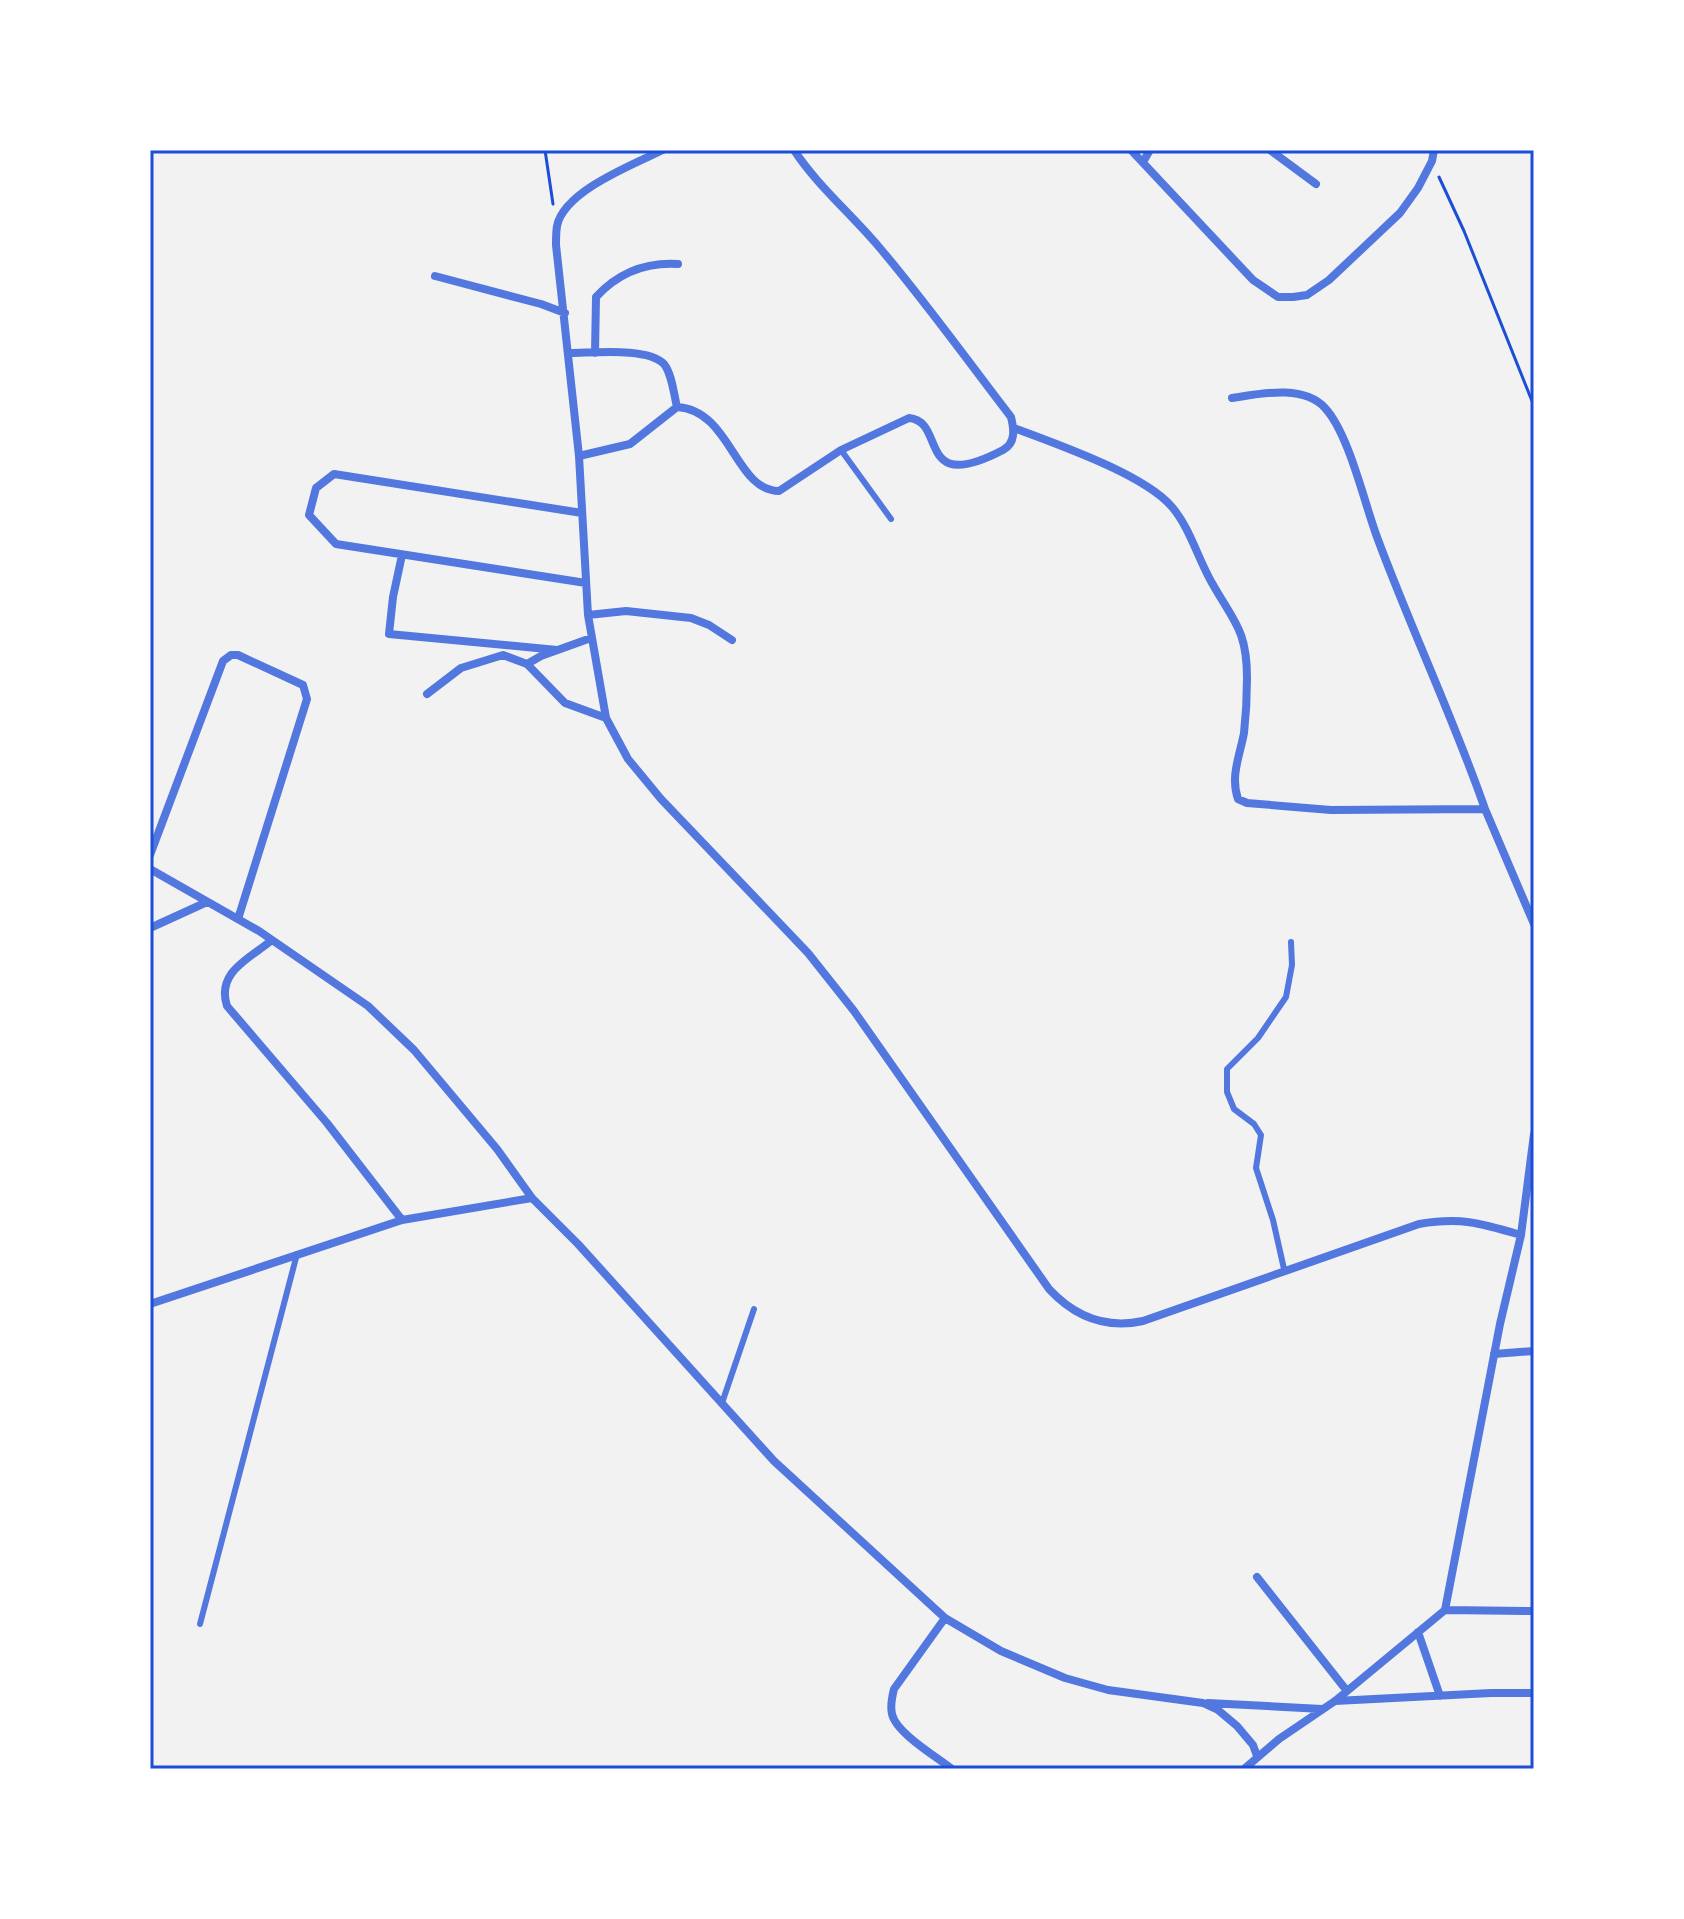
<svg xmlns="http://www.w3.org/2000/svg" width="1684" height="1919" font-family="Poppins,sans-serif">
	<rect width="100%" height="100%" fill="#f2f2f2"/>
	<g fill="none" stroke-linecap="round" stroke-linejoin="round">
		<path stroke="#1d4ed8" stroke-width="3" d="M545,150L553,204
			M1439,177L1464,231L1534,406"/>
		<path stroke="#5277de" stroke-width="6" d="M841,450L891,519
			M1284,1269L1273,1220L1256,1168L1261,1135L1254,1124L1234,1109L1227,1092V1069L1258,1038L1286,997L1292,965L1291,942
			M722,1403L754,1309
			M200,1624L297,1254"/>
		<path stroke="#5277de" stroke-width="8" d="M663,150C634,164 564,191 557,226C556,232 556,239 556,245L579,456L588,615L606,718L628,759L661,799L808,953L854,1011L1049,1289C1075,1317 1106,1329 1143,1321L1419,1224C1461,1217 1480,1223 1521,1235
			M1131,150L1253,280L1278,297H1293L1307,295L1329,280L1400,213L1418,188L1432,161L1434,150
			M1270,150L1316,184
			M1143,162L1150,150
			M435,276L541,304L565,313
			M570,353C593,353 648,347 664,364C672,374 674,395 677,407
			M595,353L596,297C618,273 645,262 678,264
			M1232,398C1259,394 1303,384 1325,408C1349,434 1364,502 1377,537C1411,629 1453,717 1485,809
			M1014,428C1056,444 1144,474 1172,507C1190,528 1198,559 1212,583C1234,622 1247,630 1247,678C1247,696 1246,715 1244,733C1240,755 1230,776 1238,799L1247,803L1331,810L1485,809L1534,924
			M579,456L630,444L677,407C731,410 735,491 779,491L841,450L909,418C947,421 915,496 1003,450C1016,443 1014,429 1011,417C967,360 925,301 879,247C852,215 816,184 794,150
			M582,513L334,474L316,488L309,515L336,544L586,583
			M402,555L393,597L389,634L557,650
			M588,615L626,611L691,618L709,625L732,640
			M527,664L541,656L591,638
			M427,694L461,668L503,655L527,664L565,703L606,718
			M150,855L223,661L231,655H238L303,685L307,699L238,919
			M150,869L259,931L368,1006L414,1050L497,1149L532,1198L578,1244L774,1461L945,1618L1001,1651L1065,1678L1108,1690L1203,1703L1218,1710L1237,1726L1253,1745L1257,1756
			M150,928L207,902
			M272,940C249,959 216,972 227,1006L327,1123L402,1220
			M150,1304L402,1220L532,1198
			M1494,1354L1534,1351
			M1257,1577L1347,1691
			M1445,1610L1534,1611
			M945,1618L894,1689C892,1697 890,1706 892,1714C896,1733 937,1757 952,1769
			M1418,1632L1440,1696
			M1335,1701L1491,1693H1534
			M1208,1703L1322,1709
			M1244,1769L1279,1739L1335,1701L1445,1610L1500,1324L1521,1235L1534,1134"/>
	</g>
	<rect width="1684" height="1919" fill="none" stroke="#ffffff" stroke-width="304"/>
	<rect x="152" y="152" width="1380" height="1615" fill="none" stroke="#1d4ed8" stroke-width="3"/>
</svg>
